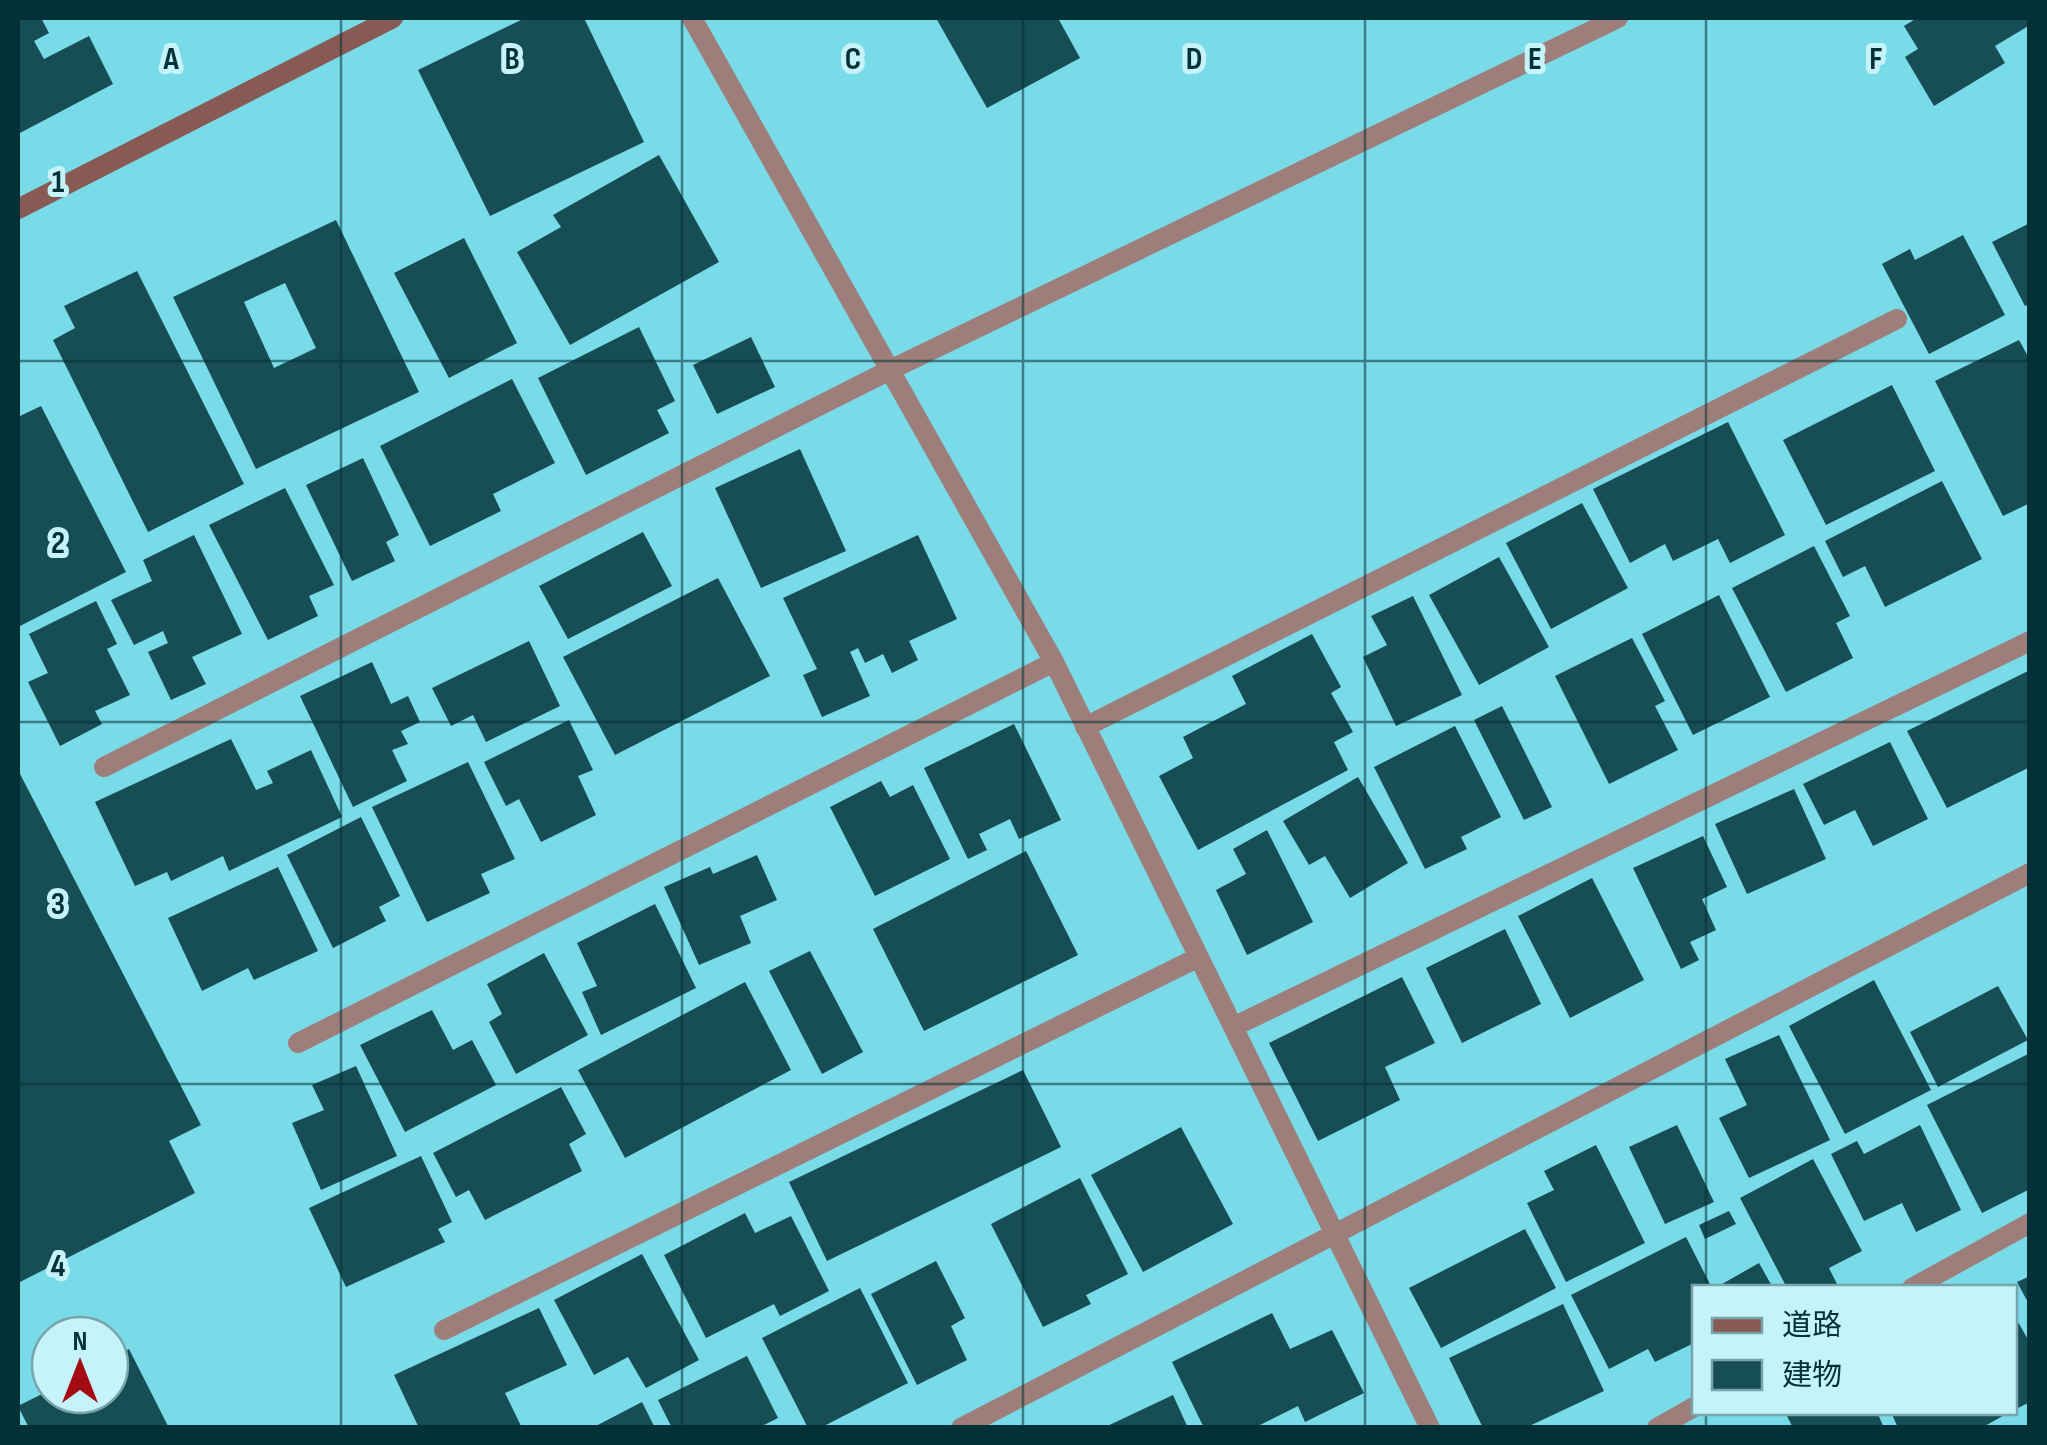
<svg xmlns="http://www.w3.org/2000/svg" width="2047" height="1445" font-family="'Sofia Sans Condensed','Noto Sans JP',sans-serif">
	<rect width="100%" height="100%" fill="#79dae8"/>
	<path fill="#174d54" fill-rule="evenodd" d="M18,18H41L49,33L34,41L44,59L89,36L113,84L18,134Z
		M525,18H584L644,142L490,216L418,70Z
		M936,18H1058L1080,58L987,108Z
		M1917,18H2030V25L1995,46L2005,63L1934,106L1905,57L1918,49L1904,26Z
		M659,155L719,262L570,345L517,252L561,227L553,215Z
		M336,220L419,392L256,469L173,297ZM285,283L316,348L274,368L244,302Z
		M2030,223V304L2025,306L1992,242Z
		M1963,235L2005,315L1929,354L1882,264L1910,249L1915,260Z
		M464,238L517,343L449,378L394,273Z
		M137,271L244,484L148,532L53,340L75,328L64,306Z
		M639,327L675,401L657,410L669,433L586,475L538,378Z
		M751,337L775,387L717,414L693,365Z
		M2019,340L2030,360V503L2003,516L1935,381Z
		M512,379L555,463L493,494L501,511L430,546L380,446Z
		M1892,385L1935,471L1826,525L1783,440Z
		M41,406L126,572L18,627V417Z
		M1728,422L1785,535L1730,563L1718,539L1673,561L1665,544L1630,563L1593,489Z
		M800,449L846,551L761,588L715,488Z
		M363,458L399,535L386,542L395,561L352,581L306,485Z
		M1942,481L1982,559L1885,607L1865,566L1843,577L1825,541Z
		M285,488L334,585L309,596L318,616L268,640L209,525Z
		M1582,503L1628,588L1551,629L1506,543Z
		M643,532L672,586L568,639L539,586Z
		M194,535L242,634L192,657L206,684L171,700L148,652L168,643L163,631L134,645L111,600L152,581L143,560Z
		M918,535L957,619L909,641L918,660L892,673L883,654L865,663L858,648L850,652L870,696L822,717L803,675L817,669L783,598Z
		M1814,546L1850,616L1836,623L1853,658L1786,692L1732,588Z
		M1499,557L1549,647L1479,685L1429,595Z
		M718,578L770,676L615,755L563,657Z
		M1719,595L1770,697L1693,735L1642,634Z
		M1413,596L1462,695L1396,726L1363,657L1387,645L1371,616Z
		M96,601L117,644L107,649L130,695L95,711L102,724L60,746L28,682L48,673L29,634Z
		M1312,634L1341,687L1331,693L1353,732L1334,742L1348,770L1198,850L1159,776L1193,758L1183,737L1246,704L1232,676Z
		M1632,638L1665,701L1655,706L1678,750L1609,784L1555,676Z
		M529,641L560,706L486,742L473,715L451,726L432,688Z
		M372,662L391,704L408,696L420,722L401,731L408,744L392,750L407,781L353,807L300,696Z
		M2030,670V767L1947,808L1907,731Z
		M1502,706L1552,807L1524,820L1474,720Z
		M569,720L593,770L578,776L596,815L541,842L519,799L506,806L484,762Z
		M1014,724L1061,820L1019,839L1010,819L979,834L987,850L968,859L924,768Z
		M1455,726L1501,817L1461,837L1467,849L1425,869L1374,767Z
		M231,739L256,790L273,783L267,771L311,750L342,817L229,871L223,856L171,881L167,872L135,886L95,802Z
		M1890,742L1928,819L1873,846L1855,810L1824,825L1803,784Z
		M468,762L515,859L481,874L490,893L427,922L372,807Z
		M18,770L201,1125L169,1141L195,1193L18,1283Z
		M1358,777L1408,863L1350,898L1325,856L1309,865L1283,821Z
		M881,781L890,797L913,785L950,859L875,896L830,807Z
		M1794,789L1826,859L1747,894L1715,824Z
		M361,817L400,896L379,907L386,921L333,948L287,855Z
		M1267,830L1313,922L1247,955L1216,890L1246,874L1233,849Z
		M1703,836L1727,887L1702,899L1716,930L1690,942L1699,960L1681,969L1633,868Z
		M1026,851L1078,955L924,1031L873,929Z
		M757,855L777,900L740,916L751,943L699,965L664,887L710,867L713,874Z
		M278,867L318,951L254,980L248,968L202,991L168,918Z
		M1592,878L1644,980L1570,1018L1518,916Z
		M655,904L696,988L601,1035L582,992L597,986L577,943Z
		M1505,929L1541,1004L1462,1043L1426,968Z
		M810,951L863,1052L822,1074L769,971Z
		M544,953L588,1035L516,1074L489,1022L502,1014L487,984Z
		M1402,977L1435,1043L1385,1067L1400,1100L1318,1141L1269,1043Z
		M1874,980L1931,1090L1845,1134L1789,1026Z
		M745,982L791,1070L625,1158L578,1070Z
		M1998,986L2028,1040L1938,1087L1910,1032Z
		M432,1010L453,1050L472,1040L496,1085L405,1132L360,1045Z
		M1779,1035L1830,1140L1749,1178L1719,1118L1747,1105L1725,1059Z
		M2030,1053V1189L1982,1213L1927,1105Z
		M356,1066L397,1156L321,1190L292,1123L324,1110L312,1085Z
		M1023,1070L1061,1147L827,1261L789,1182Z
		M561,1087L586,1134L569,1144L582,1171L485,1220L469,1190L456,1197L433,1153Z
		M1677,1125L1714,1202L1665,1224L1629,1147Z
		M1920,1125L1961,1210L1916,1232L1902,1203L1864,1221L1831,1154L1857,1141L1864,1154Z
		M1181,1127L1233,1224L1143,1272L1091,1175Z
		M1596,1145L1645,1243L1566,1282L1527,1203L1554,1190L1544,1171Z
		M421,1156L452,1222L438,1229L445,1242L346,1287L309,1208Z
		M1813,1159L1862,1251L1829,1268L1839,1288H1787L1740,1198Z
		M1080,1178L1128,1274L1086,1295L1091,1304L1043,1327L991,1224Z
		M1729,1211L1736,1224L1705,1239L1699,1225Z
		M745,1213L755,1233L791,1216L829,1291L780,1316L774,1304L706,1338L664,1255Z
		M1525,1229L1556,1288L1441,1348L1409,1288Z
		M1686,1237L1712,1288H1694V1343L1655,1362L1648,1349L1609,1369L1571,1295Z
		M642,1254L699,1360L646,1388L628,1357L594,1375L554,1300Z
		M936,1261L965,1318L951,1326L967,1360L917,1385L871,1294Z
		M1759,1263L1773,1288H1715Z
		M2030,1276V1306L2017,1282Z
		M860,1288L908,1383L820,1428H808L762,1338Z
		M1563,1304L1604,1391L1525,1428H1483L1449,1358Z
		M539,1308L567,1365L505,1393L522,1428H419L394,1375Z
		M1272,1313L1290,1349L1332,1330L1364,1393L1305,1422L1298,1406L1254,1428H1204L1172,1362Z
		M2014,1315L2030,1343V1402L2014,1410Z
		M129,1349L169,1428H29L18,1406L50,1390V1395H110V1359Z
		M747,1356L778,1418L758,1428H672L658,1400Z
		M1173,1395L1188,1428H1103Z
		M642,1402L655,1428H592Z
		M1785,1412H1877L1884,1428H1793Z
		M1891,1412H2010L1981,1428H1898Z"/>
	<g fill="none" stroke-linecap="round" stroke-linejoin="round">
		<path stroke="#9e7e7a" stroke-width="20" d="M692,18L1054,662L1430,1428
			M1085,727L1897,319
			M104,767L890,370L1618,18
			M1233,1027L2030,641
			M298,1043L1054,662
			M1912,1288L2030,1223
			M444,1330L1199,957
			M961,1428L2030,873
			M1657,1428L1694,1407"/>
		<path stroke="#885a54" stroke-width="20" d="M18,209L393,18"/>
	</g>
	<path fill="none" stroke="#043137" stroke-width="2.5" stroke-opacity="0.55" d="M341,18V1428M682,18V1428M1023,18V1428M1365,18V1428M1706,18V1288M18,361H2030M18,722H2030M18,1084H2030M1706,1412V1428"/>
	<g font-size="32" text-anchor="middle" font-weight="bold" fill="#043137" stroke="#c6f3f9" stroke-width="10" stroke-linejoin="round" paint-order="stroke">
		<text x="171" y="69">A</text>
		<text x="512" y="69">B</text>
		<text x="853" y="69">C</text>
		<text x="1194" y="69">D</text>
		<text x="1535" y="69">E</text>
		<text x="1876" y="69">F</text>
		<text x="58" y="192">1</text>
		<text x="58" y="553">2</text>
		<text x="58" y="914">3</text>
		<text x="58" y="1276">4</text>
	</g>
	<rect width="2047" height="1445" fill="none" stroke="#043137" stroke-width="40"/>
	<rect x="1692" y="1285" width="325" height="130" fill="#c6f3f9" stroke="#78a5ab" stroke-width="2.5"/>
	<rect x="1712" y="1318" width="50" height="15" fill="#885a54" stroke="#78a5ab" stroke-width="2.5"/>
	<text x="1782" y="1335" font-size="30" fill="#043137">道路</text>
	<rect x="1712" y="1360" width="50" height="30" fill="#174d54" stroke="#78a5ab" stroke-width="2.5"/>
	<text x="1782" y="1385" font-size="30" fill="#043137">建物</text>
	<g transform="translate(80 1365)"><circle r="48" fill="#c6f3f9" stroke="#78a5ab" stroke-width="2.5"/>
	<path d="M0-8L18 38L0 25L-18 38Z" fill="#a40b12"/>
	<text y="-15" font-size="28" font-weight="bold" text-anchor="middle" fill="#043137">N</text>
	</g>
</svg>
